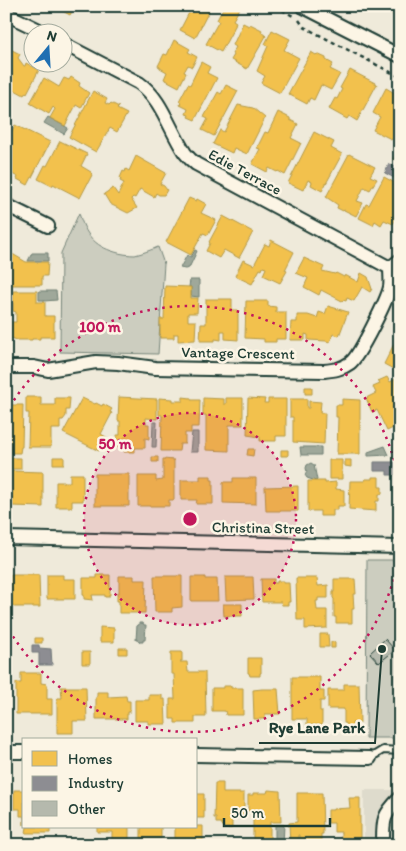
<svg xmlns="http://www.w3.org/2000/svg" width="406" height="851" font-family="Itim,sans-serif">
	<rect width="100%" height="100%" fill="#efeada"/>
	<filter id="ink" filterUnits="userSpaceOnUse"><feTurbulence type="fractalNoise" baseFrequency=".02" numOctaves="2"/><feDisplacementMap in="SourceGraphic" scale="10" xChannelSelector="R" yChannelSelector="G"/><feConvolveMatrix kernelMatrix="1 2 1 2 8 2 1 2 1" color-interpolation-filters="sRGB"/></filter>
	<g filter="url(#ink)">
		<path fill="#dedbcc" d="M364,790H400V845H364Z"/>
		<path fill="#cccdbf" stroke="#76857a" d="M79,213C85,234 94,246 115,252C121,254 129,255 135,255C143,253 151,250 158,247L164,264L158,354L60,352L61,253Z
			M367,560H398L397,738H366Z"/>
		<path fill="#9fa89a" stroke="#6c7d71" d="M48,117L68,128L64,134L44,123Z
			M195,250L197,251L189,268L185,269L180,268L187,255L191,257Z
			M32,253H48V261H28Z
			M190,280H199V297L191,296V287H189Z
			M39,291H56L57,300L44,301V300H39Z
			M153,422H157L156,447H152Z
			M192,432H198V452H190Z
			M385,446L389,455L368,456V452Z
			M300,447H321V455H301Z
			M311,463L314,465L317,480L316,481L307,478L305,475L307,472L306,468L307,465Z
			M139,623H143L144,625H146L145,640H143V642H139L138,640H136L137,625H139Z
			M275,825H284L283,845H275Z"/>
		<path fill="#f2c14e" stroke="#b39946" d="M53,6H75L70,15Z
			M191,6H207L205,9L209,11L195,38L180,30L192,7Z
			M227,6H236L240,8L233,20L236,22L235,24H236L221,52L206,44L219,21L217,20L223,8L225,9Z
			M386,6H400L399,17L384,10Z
			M243,23L249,26L250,24L262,30L261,32L266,36L247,69L231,60L234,55L232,54L236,47L233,45Z
			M272,30L290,39L284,50L299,58L280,93L261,83L265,76L257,71L268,46L265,44Z
			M174,40L190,49L188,52L197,57L192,67L188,65L184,72L186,73L179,87L164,79L167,72L160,68V67L158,66L164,54L167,55Z
			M8,48L20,54L18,58L24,66H25L26,63L39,70L27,93L26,92L24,95L15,90L13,95L6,91V50Z
			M311,52L316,55L317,54L326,58V60L333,64L330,69L340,74L331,90L321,85L314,100L310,98L307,104L288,94Z
			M201,62L210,67L207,73L217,78L195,120L188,117L189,115L186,114L188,109L180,105L181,102L179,101L188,84L190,85Z
			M350,70L377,84L357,121L349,116L347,119L329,109L335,98L337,99L342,89L340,88Z
			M71,77L80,83L79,86L89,93L81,108L76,105L65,126L50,118L55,109L53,107L49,114L30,103L44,78L59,87L64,78L69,80Z
			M226,85L238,91L214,136L202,130L208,119L204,117L218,92L221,94Z
			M386,88L400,96V128L393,140L373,130L380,117L373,113Z
			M93,91L107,99L105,103L109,105L111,103L119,107L117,109L127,114L117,132L110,128L96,152L69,137Z
			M238,105L253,108L265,118L247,154L234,148L232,153L213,144L220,130L224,132Z
			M278,112L290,118V120L298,124L291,138L301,143L285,175L278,171L277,172L269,168L267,172L252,164L260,149L257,148L265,132L268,133Z
			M15,125L50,142L28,185L17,179L18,177L6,171V142Z
			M314,132L334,142L331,148L342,154L322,191L311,185L312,182L308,180L303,190L288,183Z
			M60,141L87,154L81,166L91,172L92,175L80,198L53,184L52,186L38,179L45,165L47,166Z
			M400,145V162L393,159Z
			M349,154L375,167L370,176L377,179L370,190L364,187L357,201L363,203L356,216L344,210L343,211L337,208L338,205L326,197Z
			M136,156L166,173L160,184L164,186L167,190L164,195H159L156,193L154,197L140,189L135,198L133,197L131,199L137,208L128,213L110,204L104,194L113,188L118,195L124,183L120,181L121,179L120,178L123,171L125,172L126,169L129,171Z
			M384,177L395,183L393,185L400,189V214L393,224L384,220L381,225L375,221L373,225L359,218L366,204L369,205Z
			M189,198L196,201L197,199L206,204L201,213L216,220L208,235L203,233L191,255L166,242Z
			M223,216L253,232L239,258L224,250L219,258L206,251L210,243L209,242Z
			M6,240L11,243L7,249L10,250L9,252L26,262H48L47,276H42V285H6Z
			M271,240L294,252L285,270L287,271L280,283L263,275L266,268L263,267L262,270L260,269L252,284L235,276L243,260L254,265L265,244L269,246Z
			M304,258L324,267L322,271L335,274L336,273L344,277L345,275L358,282L361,273L368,277L372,289L370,292L362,287L354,301L347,298L346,301L343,300L342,301L321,290L319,295L304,287L308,278L296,273Z
			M165,286L191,287V298H198L197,313H188V321H196L195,340L178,341V334H174V338H160V319H164Z
			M13,291H37V302H45V316H54V337H40V339H32V340H15V339L10,338L11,322H16V312L13,311Z
			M206,299H232V310H238V340L225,339V331H221V340L215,339V341H200L201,324H206Z
			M246,301H268V306L276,307V312H286V339H276V342H264V339L245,338Z
			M328,306L348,312L339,336L333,334L330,342L326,341L308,340V335L305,334V340H290L291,322H297V315H308L317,318L319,312L325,314Z
			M400,332V366L397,371L384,364Z
			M387,377L390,382L396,379L400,385V428L394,430L393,428L387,431L377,410L372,412L366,398L376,393L373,387L380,384L378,381Z
			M305,387H312V394H305Z
			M26,397H41V405H55V398H70L69,410H66V416L63,420H60V429H51V447H28L29,413H26Z
			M119,397L157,399V419L146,418V424H149V439L145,438V448H135V452H124V447H117V435H120V421H118Z
			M183,397L191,398V400H200L199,427H191V433H185V444H180L179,451H161L162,415H159V398L173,399V401H183Z
			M82,398L95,404L96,403L102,406L103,404L112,409L110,412L112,413L101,434L106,437L99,451L63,433Z
			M203,398L224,399V404H226V398H243V425H229V451L206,450V415H203Z
			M248,398L265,399L264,403H268V399H286V436H276V441H260V437L247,435Z
			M290,399H307V408H309V401L321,402L320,413H325L324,444L293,442V417H290Z
			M342,399L360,400V454H337L338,417H336V405H342Z
			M6,400L7,409H9V405H23L22,447H21L20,453H11V447H6Z
			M248,449H254L253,456L247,455Z
			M281,450H288V456H281Z
			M53,457H64V464H53Z
			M152,457H158V462H152Z
			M9,458H21V469H9Z
			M163,459L174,460V500H169V506H138V476H156V481L163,480Z
			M329,460H342V479H329Z
			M345,460H351V467L345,466Z
			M12,471L43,472V507L12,506Z
			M70,474H83V501H72V507H56V482H70Z
			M95,474H129V506H95Z
			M200,476H211V480H213V504H196L197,500H181V480H200Z
			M372,477H379V487H382V494H379V501H376V511L349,509L350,481H365V479H372Z
			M233,478H256V504L223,503V482H233Z
			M308,481H325V483L336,482V489L344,490V506H338V510H333V516H320V511H308Z
			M298,486V511H266L265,487Z
			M11,575H39L40,607H14L11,604Z
			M47,575H63V579H75V599H47Z
			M97,575H110V595H109V597H105V595H92L93,600L84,599V595H83V578H97Z
			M119,576H134V580H146L145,613H119V601H117V593H119Z
			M154,576H182V607L172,608V612H155Z
			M191,577H205V579H217L218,601H191Z
			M225,577H253L254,599L226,600Z
			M296,578H317L318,586L328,585V598H318V601H316L317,610H327V628L305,629V620H297Z
			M261,579H274V583H277V581H283V583H289L290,602H288V605H282L281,602H262Z
			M334,579H355L356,594H353L354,609H352V623H336V617H334V599L333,598V592H334Z
			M223,604H242V616H224Z
			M100,627L114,628V642H100Z
			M320,634H328L329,647H320Z
			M35,638H42V643H35Z
			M331,642H335V648H331Z
			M119,648H127V654H119Z
			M82,652H90V664H82Z
			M171,652H182V661H180V662H187L188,672H205L206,717H195V723H175V719H170V699H175L174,674H171Z
			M248,658H261V673H260V676H250L249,673H248Z
			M21,673H41V683L47,684V699H52V714H16V683H21Z
			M292,677H320V691H324V701H320V711H322V725H307V719H292Z
			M344,684H359L360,723H352L353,728H346V723H344V709H328V690H344Z
			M223,686H231V688H243V715H226L225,711H212V688H223Z
			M61,687H86L87,721H73V733H57V698H62Z
			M262,689H278L280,714H265V719H254L253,690Z
			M97,692H108V697L126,696L127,701H130V712H127V719H96V697H97Z
			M149,695H162V699H165L166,724H148V721H135V700H149Z
			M215,783H223V793H244V817H232V828H224L221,823H216V818H214Z
			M14,790H24V825V816H20V809H14Z
			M268,790L280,791L281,822H270V841H253V811H248V795H253V793H267Z
			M297,793H322L323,834H321V841H299V835H298V845H290L289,823L297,822Z
			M196,794H204V818H196V823Z
			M349,798H360V839H341V832H334V823H328V810H333V809L350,808Z
			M196,826H203V845H175V827H196Z
			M27,827H50V833H26Z
			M97,827H129V845H97V842H112V832H97Z
			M141,827H161V838H141Z
			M327,842H341V845H328Z"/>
		<path fill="#8d8d92" stroke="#6c7576" d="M389,164L400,169V181L385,173Z
			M374,462H394V475H387V471H374Z
			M32,645H39V648L51,649L52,665H39V653H32Z"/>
		<path fill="#b5b9ad" stroke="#1f3d34" d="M385,639L395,650L379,663L370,653Z"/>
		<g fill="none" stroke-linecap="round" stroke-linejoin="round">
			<defs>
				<path id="lane" d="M370,758L383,750L400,751"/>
				<path id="street" d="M302,6L400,56
					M6,14L43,32
					M62,43L139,83C162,99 169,129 185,153C188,157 192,161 196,164L390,268
					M6,205L48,226
					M6,367H34L48,370L96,362L118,363L155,368L324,371C334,370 342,369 350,363C359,357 388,298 390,287C391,281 390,274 390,268L400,260
					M6,538L400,547
					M6,752H24
					M196,755L370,758
					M383,845C383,820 382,816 400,798"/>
			</defs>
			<use href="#lane" stroke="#1f3d34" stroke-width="10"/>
			<use href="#street" stroke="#1f3d34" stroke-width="16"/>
			<path stroke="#1f3d34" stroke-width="2.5" stroke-dasharray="4 4" stroke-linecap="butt" d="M275,6L293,16
				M299,20L304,27L400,77"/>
			<use href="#lane" stroke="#fcf5e5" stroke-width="6"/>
			<use href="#street" stroke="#fcf5e5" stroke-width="12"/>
		</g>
	</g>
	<circle cx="190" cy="519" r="106" fill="#c2185b" fill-opacity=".12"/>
	<g fill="none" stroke="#c2185b" stroke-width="2.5" stroke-dasharray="2.5 5">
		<circle cx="190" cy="519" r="106"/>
		<path d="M400 550A212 212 0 0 1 6 625M6 413A212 212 0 0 1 400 488"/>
	</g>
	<g text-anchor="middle" stroke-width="5" stroke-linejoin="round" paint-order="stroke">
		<g font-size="15" fill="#1f3d34" stroke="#fcf5e5">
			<text transform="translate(245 172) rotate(28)" y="5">Edie Terrace</text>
			<text transform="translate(238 353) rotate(1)" y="5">Vantage Crescent</text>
			<text transform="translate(263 528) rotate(1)" y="5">Christina Street</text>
		</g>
	</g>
	<circle cx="190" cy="519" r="8" fill="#c2185b" stroke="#fcf5e5" stroke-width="2.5"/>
	<g font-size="15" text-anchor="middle" font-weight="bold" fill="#c2185b" stroke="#fcf5e5" stroke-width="5" stroke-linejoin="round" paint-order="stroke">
		<text x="100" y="332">100 m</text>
		<text x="115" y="449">50 m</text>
	</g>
	<path fill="none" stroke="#1f3d34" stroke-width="2" d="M382 649L375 743H259"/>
	<circle fill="#1f3d34" stroke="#fcf5e5" stroke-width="2" cx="382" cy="649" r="5"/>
	<g font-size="16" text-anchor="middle" font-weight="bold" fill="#1f3d34" stroke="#fcf5e5" stroke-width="5" stroke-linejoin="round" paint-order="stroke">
		<text x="317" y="733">Rye Lane Park</text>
	</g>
	<rect width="406" height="851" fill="none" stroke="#fcf5e5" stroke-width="25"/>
	<rect x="12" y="12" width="381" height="826" fill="none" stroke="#1f3d34" stroke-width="2" filter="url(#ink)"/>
	<rect x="22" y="738" width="175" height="90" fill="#fcf5e5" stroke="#a4ab9e"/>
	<rect x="32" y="751" width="25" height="15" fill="#f2c14e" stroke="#a4ab9e"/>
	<text x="68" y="764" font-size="15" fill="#1f3d34">Homes</text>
	<rect x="32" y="776" width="25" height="15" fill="#8d8d92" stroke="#a4ab9e"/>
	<text x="68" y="788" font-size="15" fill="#1f3d34">Industry</text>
	<rect x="32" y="801" width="25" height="15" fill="#b5b9ad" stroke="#a4ab9e"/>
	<text x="68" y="814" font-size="15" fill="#1f3d34">Other</text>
	<g transform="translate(48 48) rotate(18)"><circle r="24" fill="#fcf5e5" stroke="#a4ab9e"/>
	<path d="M0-4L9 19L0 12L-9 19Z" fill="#1f6fb2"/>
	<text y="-8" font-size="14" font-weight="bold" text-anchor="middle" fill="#1f3d34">N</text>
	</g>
	<path d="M224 818v8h106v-8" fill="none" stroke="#1f3d34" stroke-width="2.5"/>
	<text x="231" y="818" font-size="15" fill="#1f3d34" stroke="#fcf5e5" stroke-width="4" paint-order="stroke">50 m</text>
</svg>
